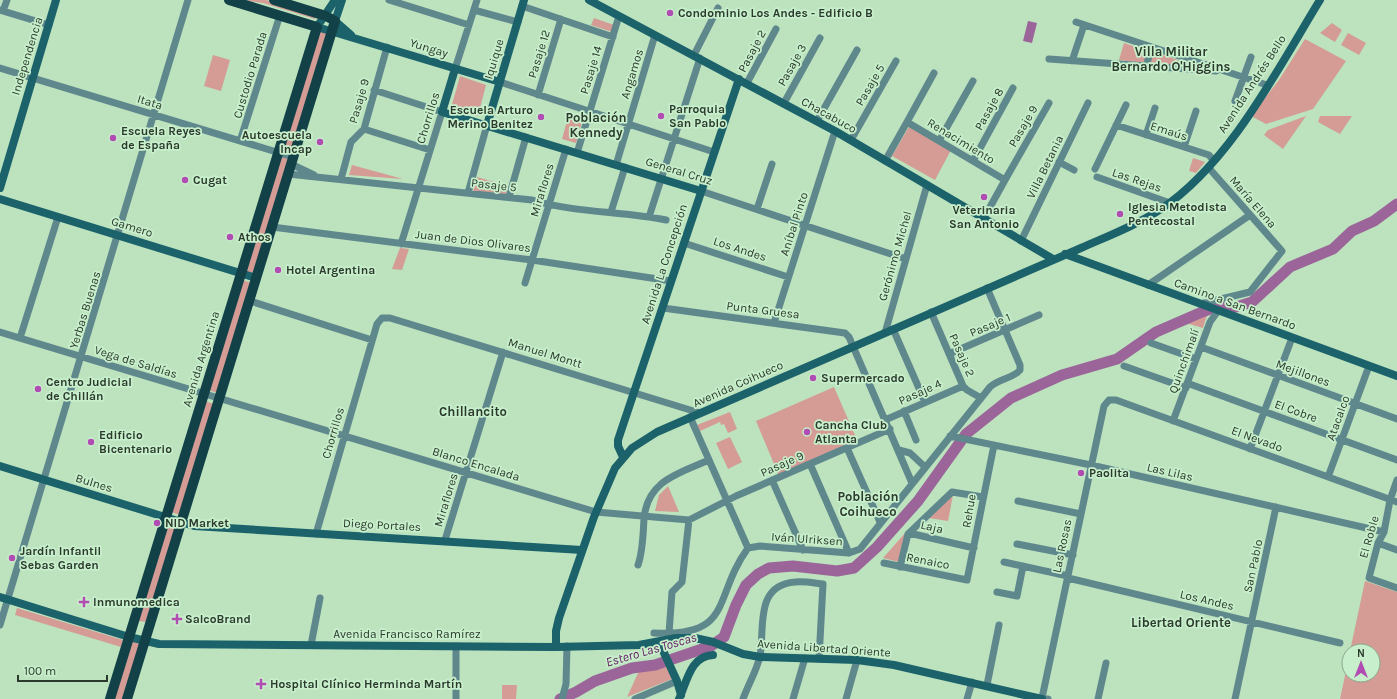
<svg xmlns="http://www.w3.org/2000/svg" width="1397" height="699" font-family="Karla,sans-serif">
	<rect width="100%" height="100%" fill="#bce2be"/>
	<path fill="#d49c95" d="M243,0H266L317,16L315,19L263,3Z
		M594,18L614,25L612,32L591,25Z
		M1332,23L1342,30L1335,42L1320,33Z
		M320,31L328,33L293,150L284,148Z
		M1348,33L1366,43L1359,55L1341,45Z
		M1305,39L1346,61L1313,109L1266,124L1251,116L1279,80Z
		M1124,43L1148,51L1144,63L1119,60Z
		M1154,52L1187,63L1186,66L1150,64Z
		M213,55L230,60L221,91L204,86Z
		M460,76L486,85L478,116L451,108Z
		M569,114L583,118L576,143L562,139Z
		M1306,116L1283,149L1264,135L1268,130Z
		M1320,116H1352L1340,134L1318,122Z
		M910,125L951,150L935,180L892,156Z
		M282,155L291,158L254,276L246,273Z
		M1193,158L1205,162L1196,173L1189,171Z
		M352,165L403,179L349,175Z
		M477,177L508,186L506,194L473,191Z
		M400,248L409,249L402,270L392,269Z
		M242,280L252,283L218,393L208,390Z
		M1207,315L1203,328L1186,323Z
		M834,387L858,442L779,476L756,421Z
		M205,401L214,404L180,515L171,512Z
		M730,412L737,429L728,433L724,424L721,425L720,422L700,431L697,425Z
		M730,437L742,462L728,469L716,443Z
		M668,486L679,512L655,511L659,495Z
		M953,495L948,521L929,518Z
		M167,525L176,527L147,622L138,621Z
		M906,532L899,562L883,558Z
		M1365,581L1397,592V699H1340L1349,657V675H1373V651H1350Z
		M17,608L123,640L121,647L15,615Z
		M131,639L142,642L124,699H113Z
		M668,667L672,679L627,697L639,671Z
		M502,685H517L516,699H502Z"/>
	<path fill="#9b659a" d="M1028,21L1037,23L1032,43L1023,41Z"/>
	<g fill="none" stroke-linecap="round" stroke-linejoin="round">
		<path stroke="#9b659a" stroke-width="11" d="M560,699L576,692L595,681L632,668L655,665L711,646L724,637L736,605L746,585L758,574L769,568L793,566L837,571L854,568L877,547L918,501L966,434L1011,398L1062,375L1117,359L1156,332L1202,312L1221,305L1236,307L1252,302L1290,267L1333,249L1352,231L1374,221L1397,204"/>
		<path stroke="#5f888d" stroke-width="7" d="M389,0L469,25
			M522,6L613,37
			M0,10L49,25
			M474,10L518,22
			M3,11L7,0
			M1076,22L1267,85
			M694,55L718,8
			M1049,59L1216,71
			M1072,61L1084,25
			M1146,66L1152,47
			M0,68L293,157
			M455,69L477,0
			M500,82L714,152
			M747,83L776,29
			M374,90L442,112L401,244
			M538,95L561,19
			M1235,101L1251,57
			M784,103L820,38
			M817,121L857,50
			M907,122L934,73
			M1116,125L1209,155L1213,160
			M364,129L430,150
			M1146,135L1155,108
			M851,140L896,61
			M240,141L280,15
			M939,141L973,81
			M1184,147L1196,111
			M577,153L619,16
			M885,161L907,122L1005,180L984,218
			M973,161L1013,88
			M1059,162L1074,170
			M291,164L314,175
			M616,165L655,35
			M1095,169L1126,105
			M288,174L532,200C575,213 622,211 666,220
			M1097,177L1170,203
			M341,179L351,142L364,129L387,47
			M1005,180L1049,103
			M701,191L906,259
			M468,193L487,125
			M509,197L526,137
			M757,209L772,164
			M611,212L625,167
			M649,217L700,58
			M272,227L532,260L671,281
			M1021,241L1088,103
			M684,243L788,277
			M525,283L566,149
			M1148,285L1250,215
			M250,301L372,340
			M1200,304L1250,292L1282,251L1208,167
			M663,308L845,333L849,337L912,483
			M931,312L963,386L967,390L981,398
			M774,323L835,131
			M893,329L925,402
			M0,332L596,512L689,520L736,496L890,429
			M885,333L927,185
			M20,338L58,217
			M1151,343L1196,359
			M1201,347L1397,419
			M949,354L1039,315
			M1124,366L1186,388
			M1187,383L1397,460
			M904,411L916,440
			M690,417L748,548
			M885,420L963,386
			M1173,421L1210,322L1218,311
			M950,436L1091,465L1384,532
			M847,448L880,522
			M1250,449L1292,338
			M899,450L910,453L925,467
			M810,464L849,553
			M1328,477L1369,366
			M772,480L803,550
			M1397,480L1390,500L1384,532L1378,543L1369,578L1397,588
			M1018,501L1081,514
			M909,533L974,548
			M316,534L377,324L382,318H390L700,413
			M445,540L503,352
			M1378,543L1397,550
			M1017,544L1073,555
			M1004,562L1068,576
			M884,563L967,580L994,445
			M638,565C643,551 643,534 644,519C647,480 680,473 709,460
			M900,567L908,534L952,492L983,497
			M1068,578L1340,643
			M997,592L1017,596L1023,566
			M0,625L188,0
			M654,633C735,637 712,597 748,548L760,546L849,553L860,549L990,387C998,379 1014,378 1020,370V365L987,288
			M669,633L672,592L682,582L689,520
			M311,645L320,598
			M456,646V699
			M987,685L999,625
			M562,699L566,684L567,646
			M635,699L677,681
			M743,699C748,685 757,670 760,656C765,629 754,585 795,582C804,581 814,583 823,584L819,659
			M793,699L805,658
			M846,699L857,660
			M967,699L972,682
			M1048,699L1042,698L1104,406L1109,400H1116L1397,502
			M1098,699L1106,663
			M1235,699L1276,507"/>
		<path stroke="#1b626a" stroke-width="8" d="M335,0L317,27L500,82
			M342,0L335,21L351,35
			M589,0L835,131L1053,259
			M455,69L442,112L701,191
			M487,125L524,0
			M0,188L56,0
			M0,199L256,278
			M1065,254L1397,376
			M623,457L618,446V440L739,79
			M0,466L194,526L582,550
			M0,597L129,637L159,644L556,647L639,645L676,638H695L713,642L743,654L760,657L857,660L894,665L1042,699
			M659,642L677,681L681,695
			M556,647V631L559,618L594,517L615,468L632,448L657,432L1081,248C1108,236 1137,225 1161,209C1230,163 1277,70 1320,0
			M679,699C687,682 690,656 713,655"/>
		<path stroke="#124248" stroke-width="10" d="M110,699L317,27L229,0
			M127,699L335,21L326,16L274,0"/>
	</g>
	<g fill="#b04cb2" stroke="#c8efcb" stroke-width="1.5">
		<circle cx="670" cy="13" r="4"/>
		<circle cx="661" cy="116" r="4"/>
		<circle cx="541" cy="117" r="4"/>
		<circle cx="113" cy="138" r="4"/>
		<circle cx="320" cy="142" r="4"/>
		<circle cx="185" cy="180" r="4"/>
		<circle cx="984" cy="197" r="4"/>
		<circle cx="1120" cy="214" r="4"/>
		<circle cx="230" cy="237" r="4"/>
		<circle cx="278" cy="270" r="4"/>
		<circle cx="813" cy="378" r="4"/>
		<circle cx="38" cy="389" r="4"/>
		<circle cx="807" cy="432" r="4"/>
		<circle cx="91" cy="442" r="4"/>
		<circle cx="1081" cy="473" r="4"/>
		<circle cx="157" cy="523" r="4"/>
		<circle cx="12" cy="558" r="4"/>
		<path d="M82 596h4v4h4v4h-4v4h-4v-4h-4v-4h4z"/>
		<path d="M175 613h4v4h4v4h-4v4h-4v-4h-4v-4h4z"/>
		<path d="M259 678h4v4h4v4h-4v4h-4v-4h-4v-4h4z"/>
	</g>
	<g text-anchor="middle" stroke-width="3.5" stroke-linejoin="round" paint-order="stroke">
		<g font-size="12" font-weight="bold" fill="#2b3a2d" stroke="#c8efcb" text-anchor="start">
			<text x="678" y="17">Condominio Los Andes - Edificio B</text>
			<text x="669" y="113">Parroquia<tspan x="669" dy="14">San Pablo</tspan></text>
			<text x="533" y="114" text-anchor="end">Escuela Arturo<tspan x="533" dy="14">Merino Benitez</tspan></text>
			<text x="121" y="135">Escuela Reyes<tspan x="121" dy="14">de España</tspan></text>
			<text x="312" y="139" text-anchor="end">Autoescuela<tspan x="312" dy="14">Incap</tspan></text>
			<text x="193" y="184">Cugat</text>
			<text x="1128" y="211">Iglesia Metodista<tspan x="1128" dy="14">Pentecostal</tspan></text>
			<text x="984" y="214" text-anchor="middle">Veterinaria<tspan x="984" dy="14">San Antonio</tspan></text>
			<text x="238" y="241">Athos</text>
			<text x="286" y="274">Hotel Argentina</text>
			<text x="821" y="382">Supermercado</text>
			<text x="46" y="386">Centro Judicial<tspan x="46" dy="14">de Chillán</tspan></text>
			<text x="815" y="429">Cancha Club<tspan x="815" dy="14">Atlanta</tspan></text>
			<text x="99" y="439">Edificio<tspan x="99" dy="14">Bicentenario</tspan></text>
			<text x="1089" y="477">Paolita</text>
			<text x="165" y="527">NID Market</text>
			<text x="20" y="555">Jardín Infantil<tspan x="20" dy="14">Sebas Garden</tspan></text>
			<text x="93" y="606">Inmunomedica</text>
			<text x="185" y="623">SalcoBrand</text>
			<text x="270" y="688">Hospital Clínico Herminda Martín</text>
		</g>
		<g font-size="12" fill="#2b3a2d" stroke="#c8efcb">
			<text transform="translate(429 48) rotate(17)" y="4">Yungay</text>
			<text transform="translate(752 51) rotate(-62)" y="4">Pasaje 2</text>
			<text transform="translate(539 54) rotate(-73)" y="4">Pasaje 12</text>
			<text transform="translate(27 56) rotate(-73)" y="4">Independencia</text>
			<text transform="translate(494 59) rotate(-73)" y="4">Iquique</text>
			<text transform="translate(792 65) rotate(-61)" y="4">Pasaje 3</text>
			<text transform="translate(591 70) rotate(-73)" y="4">Pasaje 14</text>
			<text transform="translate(632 74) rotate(-73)" y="4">Angamos</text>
			<text transform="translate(250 75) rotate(-73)" y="4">Custodio Parada</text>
			<text transform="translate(1252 84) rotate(-57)" y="4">Avenida Andrés Bello</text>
			<text transform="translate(870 85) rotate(-60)" y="4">Pasaje 5</text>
			<text transform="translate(359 101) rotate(-74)" y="4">Pasaje 9</text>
			<text transform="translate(150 102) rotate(17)" y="4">Itata</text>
			<text transform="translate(989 109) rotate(-61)" y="4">Pasaje 8</text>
			<text transform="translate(829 115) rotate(29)" y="4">Chacabuco</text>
			<text transform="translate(428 118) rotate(-73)" y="4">Chorrillos</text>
			<text transform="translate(1023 126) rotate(-60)" y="4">Pasaje 9</text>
			<text transform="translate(1169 131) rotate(18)" y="4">Emaús</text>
			<text transform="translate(961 141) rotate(31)" y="4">Renacimiento</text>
			<text transform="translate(1045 167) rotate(-64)" y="4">Villa Betania</text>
			<text transform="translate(679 171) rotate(17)" y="4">General Cruz</text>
			<text transform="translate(1137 180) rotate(19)" y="4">Las Rejas</text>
			<text transform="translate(494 185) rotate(6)" y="4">Pasaje 5</text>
			<text transform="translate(542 190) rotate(-73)" y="4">Miraflores</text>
			<text transform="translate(1253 202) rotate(49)" y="4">María Elena</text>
			<text transform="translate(794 224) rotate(-72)" y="4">Aníbal Pinto</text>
			<text transform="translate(132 227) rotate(17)" y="4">Gamero</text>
			<text transform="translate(473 241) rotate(7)" y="4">Juan de Dios Olivares</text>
			<text transform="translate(740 249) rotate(18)" y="4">Los Andes</text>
			<text transform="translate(895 256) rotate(-74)" y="4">Gerónimo Michel</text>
			<text transform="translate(664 264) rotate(-72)" y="4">Avenida La Concepción</text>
			<text transform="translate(1235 304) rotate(20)" y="4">Camino a San Bernardo</text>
			<text transform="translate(85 310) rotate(-73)" y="4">Yerbas Buenas</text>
			<text transform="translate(763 310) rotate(7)" y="4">Punta Gruesa</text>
			<text transform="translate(990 325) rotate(-23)" y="4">Pasaje 1</text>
			<text transform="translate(545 353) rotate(17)" y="4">Manuel Montt</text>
			<text transform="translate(962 355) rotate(66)" y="4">Pasaje 2</text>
			<text transform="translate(201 359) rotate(-73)" y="4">Avenida Argentina</text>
			<text transform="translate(1184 361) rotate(-70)" y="4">Quinchimalí</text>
			<text transform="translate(136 362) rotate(17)" y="4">Vega de Saldías</text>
			<text transform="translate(1303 373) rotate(20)" y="4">Mejillones</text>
			<text transform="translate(738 384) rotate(-24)" y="4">Avenida Coihueco</text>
			<text transform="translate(920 392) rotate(-24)" y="4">Pasaje 4</text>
			<text transform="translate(1296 411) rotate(20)" y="4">El Cobre</text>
			<text transform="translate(1338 418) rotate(-70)" y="4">Atacalco</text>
			<text transform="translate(333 433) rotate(-74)" y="4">Chorrillos</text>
			<text transform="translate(1257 439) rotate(20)" y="4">El Nevado</text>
			<text transform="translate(476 464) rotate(17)" y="4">Blanco Encalada</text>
			<text transform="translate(782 464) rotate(-24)" y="4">Pasaje 9</text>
			<text transform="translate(1170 472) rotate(13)" y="4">Las Lilas</text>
			<text transform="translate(94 483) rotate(17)" y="4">Bulnes</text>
			<text transform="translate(446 500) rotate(-73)" y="4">Miraflores</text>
			<text transform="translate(969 511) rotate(-80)" y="4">Rehue</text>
			<text transform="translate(382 525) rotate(3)" y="4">Diego Portales</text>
			<text transform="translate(932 527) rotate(13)" y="4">Laja</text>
			<text transform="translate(1369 537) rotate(-74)" y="4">El Roble</text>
			<text transform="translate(807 539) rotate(4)" y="4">Iván Ulriksen</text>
			<text transform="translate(1062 546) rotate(-78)" y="4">Las Rosas</text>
			<text transform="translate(928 561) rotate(11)" y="4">Renaico</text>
			<text transform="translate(1253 566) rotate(-78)" y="4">San Pablo</text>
			<text transform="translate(1207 600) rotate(13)" y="4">Los Andes</text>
			<text x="407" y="638">Avenida Francisco Ramírez</text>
			<text transform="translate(824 648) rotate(4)" y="4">Avenida Libertad Oriente</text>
		</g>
		<g font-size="13" font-weight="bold" fill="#2b3a2d" stroke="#c8efcb">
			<text x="1171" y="56">Villa Militar<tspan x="1171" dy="15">Bernardo O'Higgins</tspan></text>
			<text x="596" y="122">Población<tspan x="596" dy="15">Kennedy</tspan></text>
			<text x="473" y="416">Chillancito</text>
			<text x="868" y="501">Población<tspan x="868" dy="15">Coihueco</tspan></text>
			<text x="1181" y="627">Libertad Oriente</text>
		</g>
		<g font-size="13" font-style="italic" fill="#652166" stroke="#c8efcb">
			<text transform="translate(651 649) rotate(-16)" y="5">Estero Las Toscas</text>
		</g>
	</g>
	<g transform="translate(1361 663)"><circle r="19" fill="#c8efcb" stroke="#89a78c"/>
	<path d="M0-3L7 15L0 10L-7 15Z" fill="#b04cb2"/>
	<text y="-6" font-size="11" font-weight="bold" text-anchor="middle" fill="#2b3a2d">N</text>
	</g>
	<path d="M18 675v6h89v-6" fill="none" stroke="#2b3a2d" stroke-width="2"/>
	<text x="24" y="675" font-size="12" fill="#2b3a2d" stroke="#c8efcb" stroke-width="3" paint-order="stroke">100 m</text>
</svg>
